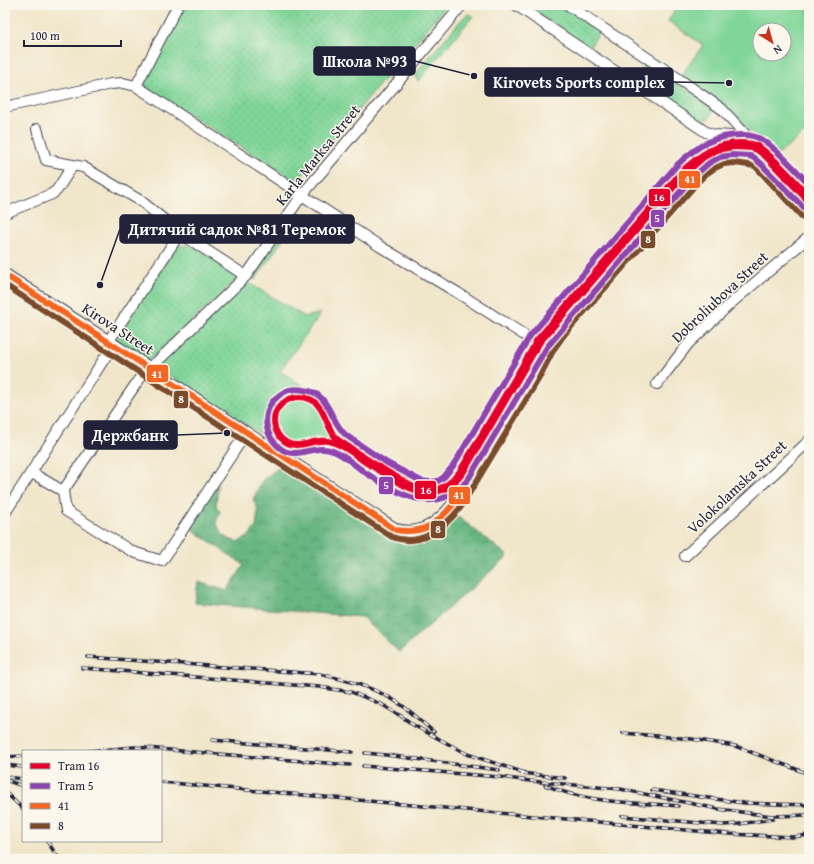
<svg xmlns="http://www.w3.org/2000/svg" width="814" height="864" font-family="'Gentium Book Plus',serif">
	<defs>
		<pattern id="forest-crowns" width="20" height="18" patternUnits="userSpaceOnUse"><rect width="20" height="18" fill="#68b681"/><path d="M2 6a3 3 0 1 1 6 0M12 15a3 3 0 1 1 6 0" fill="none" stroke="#55946b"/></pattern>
		<pattern id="park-dots" width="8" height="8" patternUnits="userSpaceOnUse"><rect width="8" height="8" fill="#80d599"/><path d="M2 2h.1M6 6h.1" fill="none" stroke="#6eb785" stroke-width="1.8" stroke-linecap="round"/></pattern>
	</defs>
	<rect width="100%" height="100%" fill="#fbf7ec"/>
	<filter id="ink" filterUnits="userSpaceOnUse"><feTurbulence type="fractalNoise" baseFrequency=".025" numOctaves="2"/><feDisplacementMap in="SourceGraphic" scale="8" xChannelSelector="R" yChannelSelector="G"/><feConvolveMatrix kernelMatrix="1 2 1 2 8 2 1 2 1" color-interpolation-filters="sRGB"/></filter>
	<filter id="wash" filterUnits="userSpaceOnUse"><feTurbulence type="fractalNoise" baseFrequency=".012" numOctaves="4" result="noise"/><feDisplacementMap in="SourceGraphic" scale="16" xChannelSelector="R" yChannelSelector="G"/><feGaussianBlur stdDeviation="0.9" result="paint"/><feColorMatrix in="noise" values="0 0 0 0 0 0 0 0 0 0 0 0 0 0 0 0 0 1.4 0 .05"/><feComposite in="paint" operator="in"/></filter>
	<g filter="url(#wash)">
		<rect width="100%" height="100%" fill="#f0e6ca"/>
		<path fill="#80d599" stroke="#517c6a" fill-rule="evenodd" d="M678,5H809V129L777,156L724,107L681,76L703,45L668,21ZM760,30H784V54H760Z
			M468,14L473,16L418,81L416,78V73L463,18Z
			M298,211L301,213L255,280L252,278Z
			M300,398C320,402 320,414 328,430C331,434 335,438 338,442C333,441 328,439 323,439C313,439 304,446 293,444C275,438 270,414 285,402C290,399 295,398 300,398Z"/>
		<path fill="url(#forest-crowns)" stroke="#456c5e" d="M279,467L290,470L401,540H424L443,530L456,515L508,556L399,652L362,617L195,603L198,582L227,591L244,565L190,528L218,485L216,506L220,512L216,522C222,536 224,538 238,542L247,538L256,527L258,510L253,499L262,481Z"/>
		<path fill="url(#park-dots)" stroke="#517c6a" d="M180,5H443L444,9L301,177L295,179L291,178L145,87L143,76Z
			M525,5H563L601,30L589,48Z
			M646,62L715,108L704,125L635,79Z
			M191,245L240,276L148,362L117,340L119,333L177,246Z
			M247,282L305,317L321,313L280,371L312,392L310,396C307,395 304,393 301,393C293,391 286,394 280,398C264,411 269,429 281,442L279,446L155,366Z"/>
	</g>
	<g filter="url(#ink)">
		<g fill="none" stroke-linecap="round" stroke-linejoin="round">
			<defs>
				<path id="minor" d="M516,5L706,132L714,135L749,137
					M568,5L673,75L722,109L754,144L759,159
					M136,86L178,5
					M5,107L111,84L123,83L136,86L381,247L458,293L529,338L547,345
					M37,129L46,160L83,167L141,201L180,233L246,276
					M5,213L52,194L57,190L73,165
					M108,342L180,233
					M657,384L688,344L730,304L809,237
					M32,473L63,491L66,511L133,552L162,561L246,433
					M63,491L140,378L246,276L302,195L396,84L462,5
					M5,513L113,345
					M685,556L809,441"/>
				<path id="major" d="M5,275L149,368L246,433L396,530C422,537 440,522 455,502L531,376L547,345L558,330L691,178L701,168L711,161L722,156L734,155L742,156L759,159L809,213"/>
			</defs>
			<use href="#minor" stroke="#413f50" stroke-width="12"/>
			<use href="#major" stroke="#413f50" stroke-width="14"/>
			<use href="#minor" stroke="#fff" stroke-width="10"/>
			<use href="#major" stroke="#fff" stroke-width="12"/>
			<defs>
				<path id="rail" d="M88,657L319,674C349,680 384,690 408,710C417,717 425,725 434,732
					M82,668L319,687L351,692L381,704L401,716L415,726L467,754L525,773
					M623,733L692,739L735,746L809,774
					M212,740L352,752
					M88,751L134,747L350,765
					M365,753L386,755L499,770
					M5,757L23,756
					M5,765L23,767
					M363,766L500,777L530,781L620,789L718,809L772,816L809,815
					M521,773L565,778
					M7,777L23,779
					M5,780L23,786
					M161,782L729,834L793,837L809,835
					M545,785C553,788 562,792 571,794C605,803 643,803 678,806
					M652,790L744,803L809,805
					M5,792L23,809
					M622,816L723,825L739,824L773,819
					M47,841L59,859"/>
			</defs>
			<use href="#rail" stroke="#22223b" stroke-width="3.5"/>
			<use href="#rail" stroke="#fbf7ec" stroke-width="2" stroke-dasharray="6" stroke-linecap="butt"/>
			<defs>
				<path id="bus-1" d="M5,275C136,359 265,445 396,530C424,535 438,523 455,502L531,376L547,345L558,330L691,178L701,168L711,161L722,156L734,155L759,159L809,213"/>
				<path id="bus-2" d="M5,285C134,368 262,453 392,537C421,548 444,528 461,507L538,380L554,349L564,335L697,183L706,174L715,168L724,164L734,163L755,166L803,218"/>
			</defs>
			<use href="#bus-1" stroke="#fbf7ec" stroke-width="9"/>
			<use href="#bus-2" stroke="#fbf7ec" stroke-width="9"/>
			<use href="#bus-1" stroke="#f26522" stroke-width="6"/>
			<use href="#bus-2" stroke="#7a4b2a" stroke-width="6"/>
			<defs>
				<path id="tram-1" d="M809,196C796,182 784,168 770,156C766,153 763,149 758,146C752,143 747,143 740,143C716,143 700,155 683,170L536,341L531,351L460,471C452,481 444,490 431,490C426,490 420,490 416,488C410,486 405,482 400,479C385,471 370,461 356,452C350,447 342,443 336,438C326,427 325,408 312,400C301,394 287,397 279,407C271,416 273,432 283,440C298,453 315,436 332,442C346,446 356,456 368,464C375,468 382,472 389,477C416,494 440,503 463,473L540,342L686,173L704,157L717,150L733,147L752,148L757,150L766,157L809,202"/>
				<path id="tram-2" d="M803,207L762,165L754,158L750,156L733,155L720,157L709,163L692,178L547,347L469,478C437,520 398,494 363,471C353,464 344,455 333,451C312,442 293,466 274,442C267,434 264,421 268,410C271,401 280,393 289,390C294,389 299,389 304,390C330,392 330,423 347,436L387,463L421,481L430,482L438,481L444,477L453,466L530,336L677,165C697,146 714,135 742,135C749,135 756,136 762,140C767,142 771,146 774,149C787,160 798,172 809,184"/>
			</defs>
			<use href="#tram-1" stroke="#fbf7ec" stroke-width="9"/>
			<use href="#tram-2" stroke="#fbf7ec" stroke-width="9"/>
			<use href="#tram-1" stroke="#e4002b" stroke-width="6"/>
			<use href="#tram-2" stroke="#8e44ad" stroke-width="6"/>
		</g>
	</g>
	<g text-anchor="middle" stroke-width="3" stroke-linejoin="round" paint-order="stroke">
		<g font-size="15" fill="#22223b" stroke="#fbf7ec">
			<text transform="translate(318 155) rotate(-51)" y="5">Karla Marksa Street</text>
			<text transform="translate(720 297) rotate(-43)" y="5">Dobroliubova Street</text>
			<text transform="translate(118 329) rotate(33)" y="5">Kirova Street</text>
			<text transform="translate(737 487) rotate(-43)" y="5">Volokolamska Street</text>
		</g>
	</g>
	<path fill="none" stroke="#22223b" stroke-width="1.5" d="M474 76L415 61M729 83L673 82M100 285L120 229M227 433L177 435"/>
	<g fill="#22223b" stroke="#fbf7ec" stroke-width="1.5">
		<circle cx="474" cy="76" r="4"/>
		<circle cx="729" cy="83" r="4"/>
		<circle cx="100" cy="285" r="4"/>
		<circle cx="227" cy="433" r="4"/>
	</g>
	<g fill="#22223b" stroke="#22223b" stroke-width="1.5">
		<rect x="314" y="47" width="101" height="28" rx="4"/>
		<rect x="485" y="68" width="188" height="28" rx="4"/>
		<rect x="120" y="215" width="234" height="28" rx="4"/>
		<rect x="84" y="421" width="93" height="28" rx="4"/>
	</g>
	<g font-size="16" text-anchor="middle" font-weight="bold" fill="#fff">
		<text x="365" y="67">Школа №93</text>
		<text x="579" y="88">Kirovets Sports complex</text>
		<text x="237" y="235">Дитячий садок №81 Теремок</text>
		<text x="130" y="441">Держбанк</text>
	</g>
	<g stroke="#fbf7ec" stroke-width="1.5">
		<rect x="678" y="170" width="23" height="19" rx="4" fill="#f26522"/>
		<rect x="648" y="188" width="23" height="19" rx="4" fill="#e4002b"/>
		<rect x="650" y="209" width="15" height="19" rx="4" fill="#8e44ad"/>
		<rect x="640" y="230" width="16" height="19" rx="4" fill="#7a4b2a"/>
		<rect x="146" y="364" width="23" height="19" rx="4" fill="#f26522"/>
		<rect x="173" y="390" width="16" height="19" rx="4" fill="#7a4b2a"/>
		<rect x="378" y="476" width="16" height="19" rx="4" fill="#8e44ad"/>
		<rect x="414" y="480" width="23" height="20" rx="4" fill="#e4002b"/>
		<rect x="448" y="486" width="23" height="19" rx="4" fill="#f26522"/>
		<rect x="430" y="520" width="16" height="19" rx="4" fill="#7a4b2a"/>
	</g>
	<g font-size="11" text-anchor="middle" font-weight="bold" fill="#fff">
		<text x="690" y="183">41</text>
		<text x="659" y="201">16</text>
		<text x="657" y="222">5</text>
		<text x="648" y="243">8</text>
		<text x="157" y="378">41</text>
		<text x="181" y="403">8</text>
		<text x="386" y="489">5</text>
		<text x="426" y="494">16</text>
		<text x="459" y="499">41</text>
		<text x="438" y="533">8</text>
	</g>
	<rect width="814" height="864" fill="none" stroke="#fbf7ec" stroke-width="20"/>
	<rect x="22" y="750" width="140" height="92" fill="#fbf7ec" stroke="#a4a2a5"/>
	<rect x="30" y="763" width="20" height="6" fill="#e4002b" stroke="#a4a2a5"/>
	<text x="58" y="770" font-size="12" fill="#22223b">Tram 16</text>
	<rect x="30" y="783" width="20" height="6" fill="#8e44ad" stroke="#a4a2a5"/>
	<text x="58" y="790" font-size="12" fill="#22223b">Tram 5</text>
	<rect x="30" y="803" width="20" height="6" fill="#f26522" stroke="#a4a2a5"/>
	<text x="58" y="810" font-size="12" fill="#22223b">41</text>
	<rect x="30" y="823" width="20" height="6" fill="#7a4b2a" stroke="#a4a2a5"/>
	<text x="58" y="830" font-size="12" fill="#22223b">8</text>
	<g transform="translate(772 42) rotate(143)"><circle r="19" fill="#fbf7ec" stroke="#a4a2a5"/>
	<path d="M0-3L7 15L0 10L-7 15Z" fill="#c8321e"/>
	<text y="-6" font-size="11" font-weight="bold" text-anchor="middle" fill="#22223b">N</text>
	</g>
	<path d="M24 40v6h97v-6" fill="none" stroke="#22223b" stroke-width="2"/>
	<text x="30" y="40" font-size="12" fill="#22223b" stroke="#fbf7ec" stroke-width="3" paint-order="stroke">100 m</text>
</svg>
